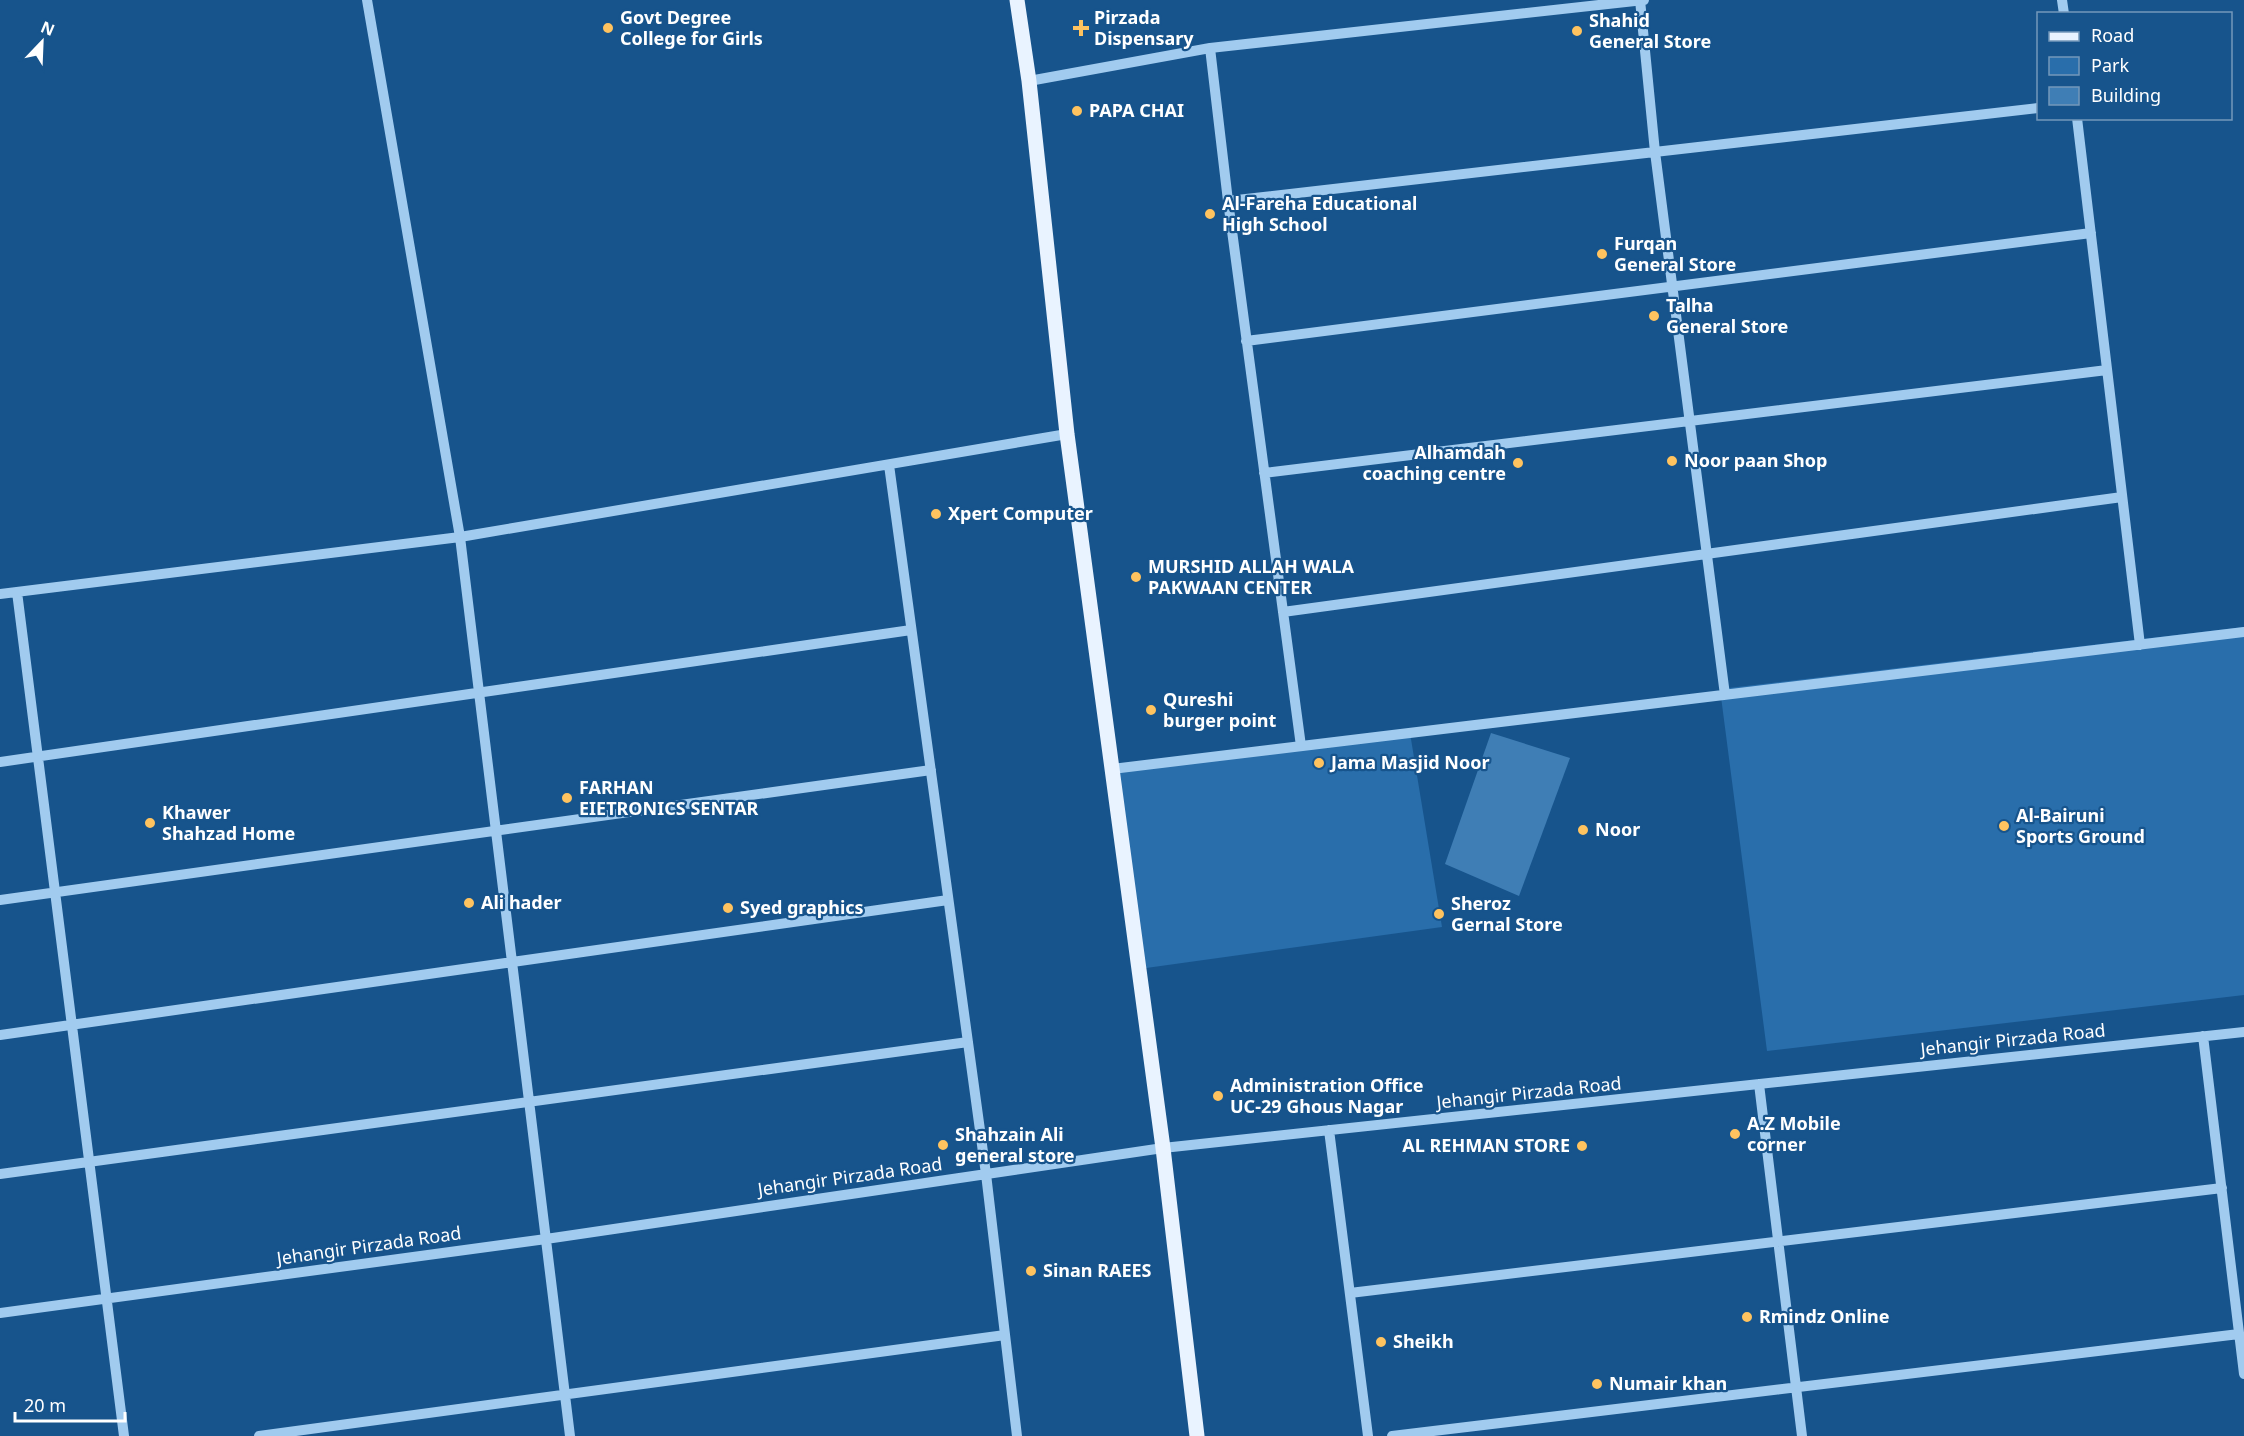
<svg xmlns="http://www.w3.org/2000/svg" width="2244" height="1436" font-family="'Noto Sans',sans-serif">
	<rect width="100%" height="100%" fill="#17548c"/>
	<path fill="#296eab" d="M2244,627V995L1767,1051L1720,689Z
		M1410,733L1442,927L1139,969L1112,769Z"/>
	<path fill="#3f7eb5" d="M1491,733L1570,758L1519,896L1445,864Z"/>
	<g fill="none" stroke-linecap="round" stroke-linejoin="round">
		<path stroke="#a1cbef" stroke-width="10" d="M367,0L460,537L570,1436
			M1640,0L1655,152L1725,695
			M2062,0L2064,14
			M1210,48L1228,201L1301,746
			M1029,81L1210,48L1644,0
			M2077,118L2140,645
			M1228,201L2038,108
			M1246,341L2091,233
			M889,465L986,1174L1017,1436
			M1264,473L2107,370
			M17,592L124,1436
			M0,594L460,537L1067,434
			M1283,612L2122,497
			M0,762L911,630
			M1112,769L2244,632
			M0,900L931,770
			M0,1035L948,900
			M2203,1036L2244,1374
			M1759,1084L1802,1436
			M1329,1130L1368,1436
			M0,1174L968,1042
			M1350,1293L2222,1188
			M0,1313L546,1239L1163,1148L2244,1032
			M259,1436L1005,1335
			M1392,1436L2239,1334"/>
		<path stroke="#e9f3ff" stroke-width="15" d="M1017,0L1029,81L1067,434L1163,1148L1197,1436"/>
	</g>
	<g fill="#ffc35f" stroke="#17548c" stroke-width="2">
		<circle cx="608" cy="28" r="6"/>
		<path d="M1078 19h6v6h6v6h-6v6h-6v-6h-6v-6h6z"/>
		<circle cx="1577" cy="31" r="6"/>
		<circle cx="1077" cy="111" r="6"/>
		<circle cx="1210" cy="214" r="6"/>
		<circle cx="1602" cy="254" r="6"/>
		<circle cx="1654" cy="316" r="6"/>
		<circle cx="1672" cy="461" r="6"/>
		<circle cx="1518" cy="463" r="6"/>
		<circle cx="936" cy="514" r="6"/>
		<circle cx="1136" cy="577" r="6"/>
		<circle cx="1151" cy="710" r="6"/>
		<circle cx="1319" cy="763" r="6"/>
		<circle cx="567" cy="798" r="6"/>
		<circle cx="150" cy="823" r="6"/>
		<circle cx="2004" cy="826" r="6"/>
		<circle cx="1583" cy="830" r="6"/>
		<circle cx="469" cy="903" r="6"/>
		<circle cx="728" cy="908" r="6"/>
		<circle cx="1439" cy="914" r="6"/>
		<circle cx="1218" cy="1096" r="6"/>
		<circle cx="1735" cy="1134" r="6"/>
		<circle cx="943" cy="1145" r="6"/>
		<circle cx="1582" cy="1146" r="6"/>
		<circle cx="1031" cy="1271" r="6"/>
		<circle cx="1747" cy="1317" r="6"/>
		<circle cx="1381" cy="1342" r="6"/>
		<circle cx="1597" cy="1384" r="6"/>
	</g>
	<g text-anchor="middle" stroke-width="4.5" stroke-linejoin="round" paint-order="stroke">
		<g font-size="18" font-weight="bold" fill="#fff" stroke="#17548c" text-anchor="start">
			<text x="620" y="24">Govt Degree<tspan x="620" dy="21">College for Girls</tspan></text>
			<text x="1094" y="24">Pirzada<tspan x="1094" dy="21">Dispensary</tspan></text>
			<text x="1589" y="27">Shahid<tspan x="1589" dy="21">General Store</tspan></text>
			<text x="1089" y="117">PAPA CHAI</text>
			<text x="1222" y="210">Al-Fareha Educational<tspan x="1222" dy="21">High School</tspan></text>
			<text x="1614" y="250">Furqan<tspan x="1614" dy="21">General Store</tspan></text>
			<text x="1666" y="312">Talha<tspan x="1666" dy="21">General Store</tspan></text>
			<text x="1506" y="459" text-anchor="end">Alhamdah<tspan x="1506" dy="21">coaching centre</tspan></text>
			<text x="1684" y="467">Noor paan Shop</text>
			<text x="948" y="520">Xpert Computer</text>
			<text x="1148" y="573">MURSHID ALLAH WALA<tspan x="1148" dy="21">PAKWAAN CENTER</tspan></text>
			<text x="1163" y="706">Qureshi<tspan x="1163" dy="21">burger point</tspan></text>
			<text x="1331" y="769">Jama Masjid Noor</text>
			<text x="579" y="794">FARHAN<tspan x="579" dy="21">EIETRONICS SENTAR</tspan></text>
			<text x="162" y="819">Khawer<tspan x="162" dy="21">Shahzad Home</tspan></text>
			<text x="2016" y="822">Al-Bairuni<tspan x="2016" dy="21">Sports Ground</tspan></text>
			<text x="1595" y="836">Noor</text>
			<text x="481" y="909">Ali hader</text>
			<text x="1451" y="910">Sheroz<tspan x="1451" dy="21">Gernal Store</tspan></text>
			<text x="740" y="914">Syed graphics</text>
			<text x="1230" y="1092">Administration Office<tspan x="1230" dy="21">UC-29 Ghous Nagar</tspan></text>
			<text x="1747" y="1130">A.Z Mobile<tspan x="1747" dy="21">corner</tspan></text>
			<text x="955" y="1141">Shahzain Ali<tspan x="955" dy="21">general store</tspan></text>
			<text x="1570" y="1152" text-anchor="end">AL REHMAN STORE</text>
			<text x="1043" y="1277">Sinan RAEES</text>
			<text x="1759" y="1323">Rmindz Online</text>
			<text x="1393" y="1348">Sheikh</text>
			<text x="1609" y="1390">Numair khan</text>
		</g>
		<g font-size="18" fill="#fff" stroke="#17548c">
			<text transform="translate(2013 1040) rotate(-6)" y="6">Jehangir Pirzada Road</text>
			<text transform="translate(1529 1093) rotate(-6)" y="6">Jehangir Pirzada Road</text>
			<text transform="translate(850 1177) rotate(-8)" y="6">Jehangir Pirzada Road</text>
			<text transform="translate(369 1246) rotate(-8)" y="6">Jehangir Pirzada Road</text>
		</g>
	</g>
	<rect x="2037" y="12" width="195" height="108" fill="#17548c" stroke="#7498ba" stroke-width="1.5"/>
	<rect x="2049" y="32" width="30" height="9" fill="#e9f3ff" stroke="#7498ba" stroke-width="1.5"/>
	<text x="2091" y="42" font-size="18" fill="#ffffff">Road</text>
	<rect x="2049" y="57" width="30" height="18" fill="#296eab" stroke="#7498ba" stroke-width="1.5"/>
	<text x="2091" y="72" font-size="18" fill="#ffffff">Park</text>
	<rect x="2049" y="87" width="30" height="18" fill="#3f7eb5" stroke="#7498ba" stroke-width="1.5"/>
	<text x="2091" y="102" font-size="18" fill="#ffffff">Building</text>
	<g transform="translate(42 42) rotate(23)" stroke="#17548c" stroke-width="4.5" paint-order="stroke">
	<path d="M0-4.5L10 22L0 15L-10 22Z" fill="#ffffff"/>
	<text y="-9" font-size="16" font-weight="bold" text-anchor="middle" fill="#ffffff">N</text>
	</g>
	<path d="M15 1412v9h110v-9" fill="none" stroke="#ffffff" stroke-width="3"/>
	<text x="24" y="1412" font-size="18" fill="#ffffff" stroke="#17548c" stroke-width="4.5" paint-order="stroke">20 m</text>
</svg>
